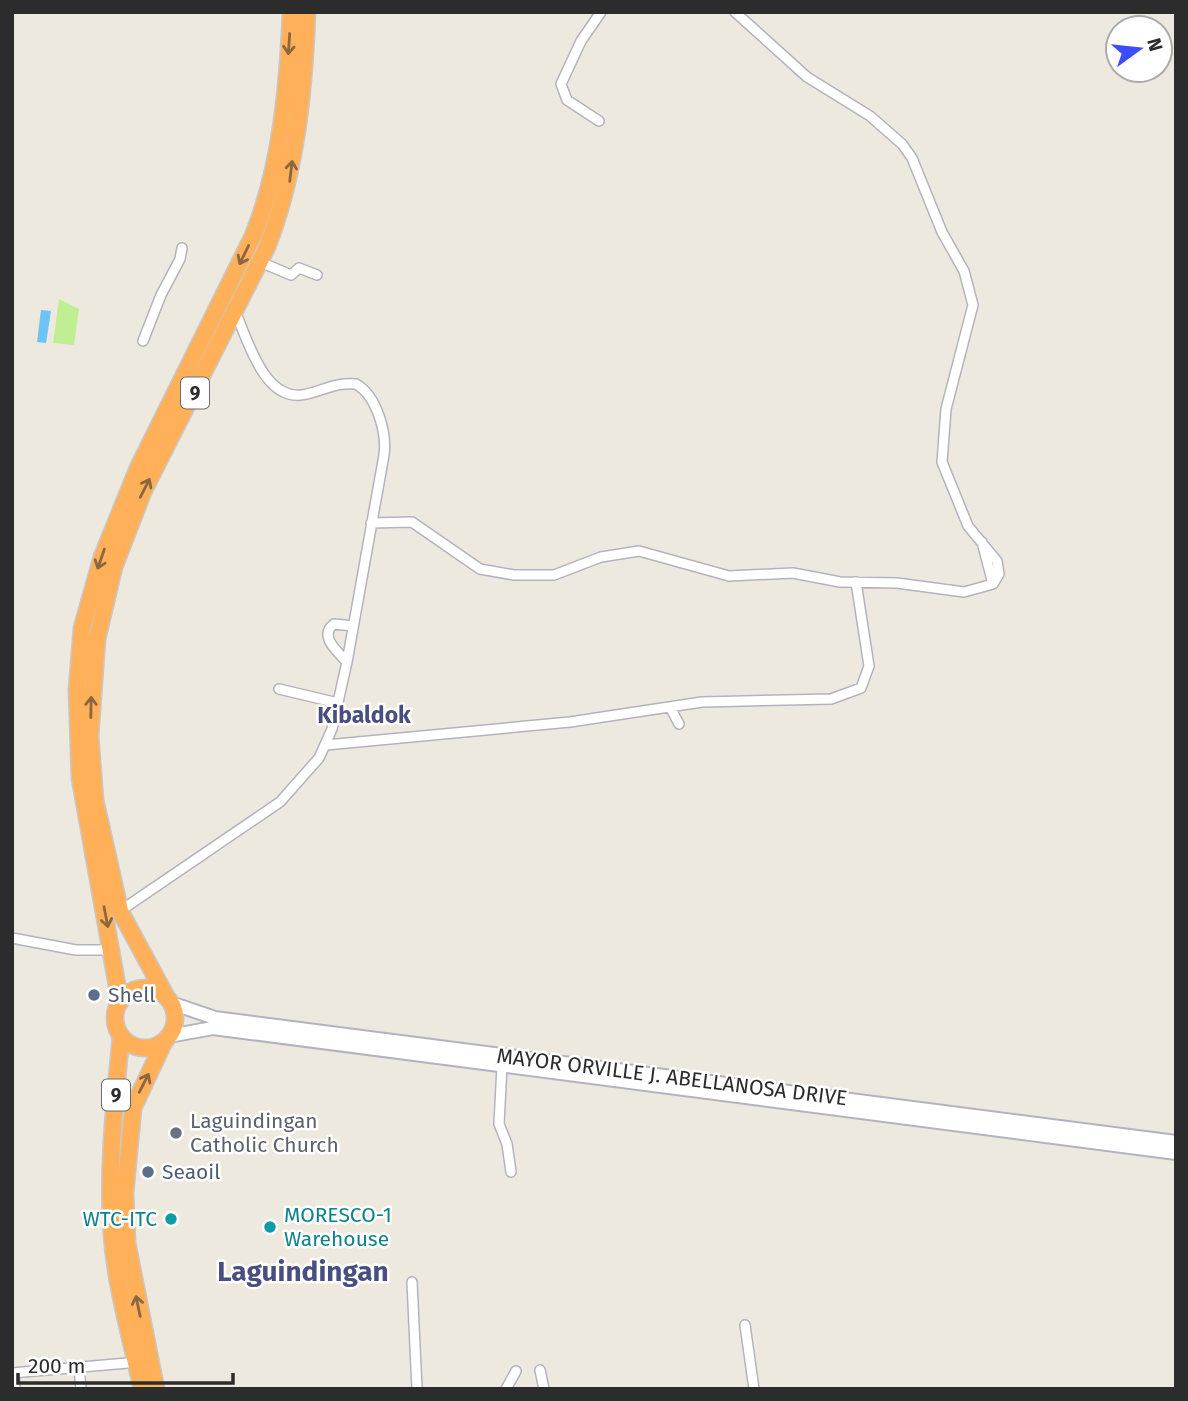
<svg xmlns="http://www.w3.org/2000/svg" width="1188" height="1401" font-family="'Fira Sans',sans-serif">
	<rect width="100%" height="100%" fill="#eee9de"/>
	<path fill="#c0ef93" d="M59,299L79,309L74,345L53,343Z"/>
	<path fill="#6cc4f5" d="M41,310L51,311L46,343L37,342Z"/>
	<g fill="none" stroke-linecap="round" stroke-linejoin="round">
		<defs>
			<path id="street" d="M599,121L567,100L561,84L581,41L601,12
				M260,262L291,275L299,268L317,275
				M143,341L161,295L180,259L182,248
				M371,523L412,522L480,569L514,575H554L601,557L639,551L729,576L793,573L840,582L897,583L964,592L993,584L999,574L997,561L968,526L942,462L946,409L973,305L964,271L942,232L912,158L902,144L870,116L807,77L735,12
				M982,542L993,584
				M347,662C338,652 318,636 334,624L353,626
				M279,689L338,703
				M670,707L679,724
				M326,745L570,722L702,702L831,699L861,688L869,666L856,582
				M120,911L280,802L319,758L332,729L347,662L384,455C387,433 377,396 356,384C337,382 324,390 307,394C265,405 248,341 235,311
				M12,938L76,950H112
				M502,1066L499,1124L507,1144L511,1172
				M412,1282L417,1389
				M745,1325L754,1389
				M79,1368L81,1389
				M540,1370L544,1389
				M12,1373L139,1362
				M14,1373L15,1389
				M506,1389L516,1371"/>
			<path id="secondary" d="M171,1003L215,1018L1176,1142
				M169,1036L213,1028L1176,1153"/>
			<path id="highway" d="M115 1018a30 30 0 1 1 60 0a30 30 0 1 1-60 0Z
				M167,998L120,911L95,800L90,736L97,639L114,567L143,492L267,247C296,172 304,93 307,12
				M120,1002L80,778L77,690L82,628L102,557L138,468L253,236C281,167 288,86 291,12
				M121,1036C115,1102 107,1169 112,1235C116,1287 131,1338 142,1389
				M156,1389L127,1243L125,1193L133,1108L164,1042"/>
		</defs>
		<use href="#street" stroke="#b2b3c0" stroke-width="12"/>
		<use href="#secondary" stroke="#b2b3c0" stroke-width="16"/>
		<use href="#highway" stroke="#c8c8c8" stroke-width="19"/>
		<use href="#street" stroke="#fff" stroke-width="9"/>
		<use href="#secondary" stroke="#fff" stroke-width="12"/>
		<use href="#highway" stroke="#ffb059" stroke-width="16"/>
	</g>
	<defs><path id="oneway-shaft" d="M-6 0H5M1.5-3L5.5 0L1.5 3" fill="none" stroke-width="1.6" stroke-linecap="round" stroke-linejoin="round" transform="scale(1.75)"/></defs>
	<g stroke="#8b6740">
		<use href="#oneway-shaft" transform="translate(289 44) rotate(94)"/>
		<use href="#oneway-shaft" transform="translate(291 171) rotate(-83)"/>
		<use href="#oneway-shaft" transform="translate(244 255) rotate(116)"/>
		<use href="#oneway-shaft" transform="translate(145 488) rotate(-63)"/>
		<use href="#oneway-shaft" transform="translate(101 559) rotate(109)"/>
		<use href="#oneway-shaft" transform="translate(91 707) rotate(-89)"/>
		<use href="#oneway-shaft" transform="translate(106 917) rotate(79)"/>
		<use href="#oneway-shaft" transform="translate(144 1083) rotate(-63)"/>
		<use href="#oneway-shaft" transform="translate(138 1306) rotate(-102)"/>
	</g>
	<g fill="#5c6f8a" stroke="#fff" stroke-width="2.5">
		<circle cx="94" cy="995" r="7"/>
		<circle cx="148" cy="1172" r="7"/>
	</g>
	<circle fill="#6b7280" stroke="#fff" stroke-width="2.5" cx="176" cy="1133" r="7"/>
	<g fill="#0f9aa8" stroke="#fff" stroke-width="2.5">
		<circle cx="171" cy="1219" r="7"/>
		<circle cx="270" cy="1227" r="7"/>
	</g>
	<g text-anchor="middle" stroke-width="5" stroke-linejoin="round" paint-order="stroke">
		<g fill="#fff" stroke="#6b6b6b" stroke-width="2">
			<rect x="181" y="377.5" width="28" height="31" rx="5"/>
			<rect x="102" y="1079.5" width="28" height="31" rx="5"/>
		</g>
		<g font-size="19" font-weight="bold" fill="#2c2c2c">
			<text x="195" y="400">9</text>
			<text x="116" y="1102">9</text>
		</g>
		<g font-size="21" fill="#4e5e75" stroke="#fff" text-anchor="start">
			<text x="108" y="1002">Shell</text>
			<text x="162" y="1179">Seaoil</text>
		</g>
		<g font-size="21" fill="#2c2c2c" stroke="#fff">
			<text transform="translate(672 1077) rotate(7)" y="7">MAYOR ORVILLE J. ABELLANOSA DRIVE</text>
		</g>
		<g font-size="21" fill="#5b616d" stroke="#fff" text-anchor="start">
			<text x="190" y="1128">Laguindingan<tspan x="190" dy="24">Catholic Church</tspan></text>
		</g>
		<g font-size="21" fill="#0d838f" stroke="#fff" text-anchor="start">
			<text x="284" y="1222">MORESCO-1<tspan x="284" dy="24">Warehouse</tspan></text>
			<text x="157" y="1226" text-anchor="end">WTC-ITC</text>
		</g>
		<g font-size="23" font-weight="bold" fill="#494e80" stroke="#fff">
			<text x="364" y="723">Kibaldok</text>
		</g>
		<g font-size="28" font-weight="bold" fill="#494e80" stroke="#fff">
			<text x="303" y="1281">Laguindingan</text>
		</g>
	</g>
	<rect width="1188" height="1401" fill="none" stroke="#2c2c2c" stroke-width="28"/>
	<g transform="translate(1139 49) rotate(75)"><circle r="33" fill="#ffffff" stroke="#ababab" stroke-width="2"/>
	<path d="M0-5L12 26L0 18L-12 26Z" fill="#3b4dff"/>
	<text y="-10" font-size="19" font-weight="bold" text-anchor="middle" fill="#2c2c2c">N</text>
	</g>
	<path d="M18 1373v10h215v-10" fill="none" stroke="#2c2c2c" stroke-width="3.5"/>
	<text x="28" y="1373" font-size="21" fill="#2c2c2c" stroke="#ffffff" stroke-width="5" paint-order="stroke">200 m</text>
</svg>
